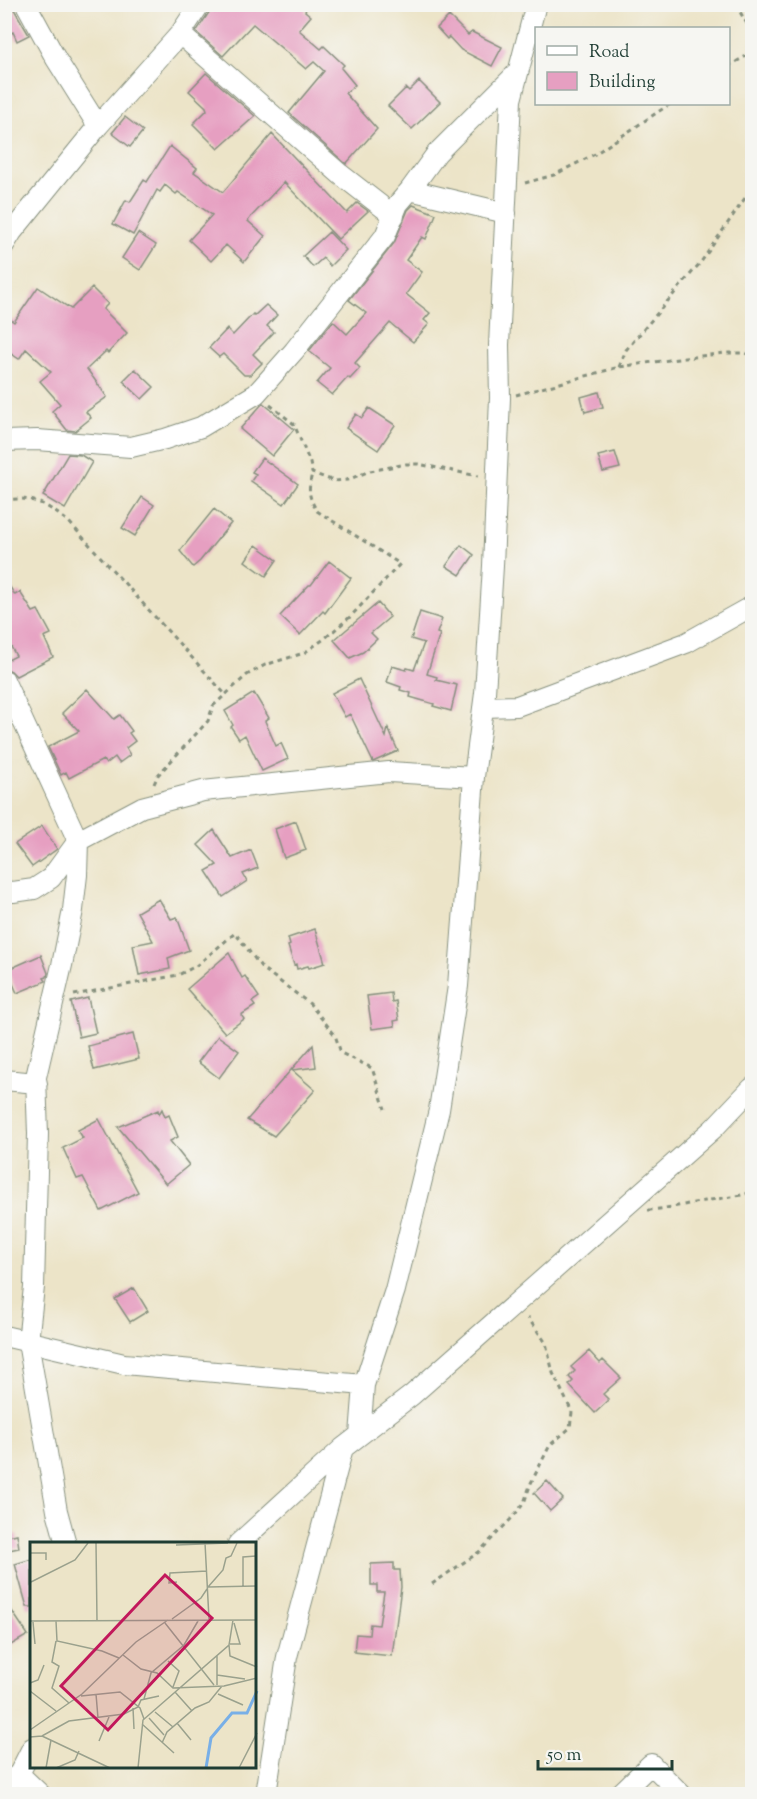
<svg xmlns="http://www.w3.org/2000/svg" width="757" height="1799" font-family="'Sorts Mill Goudy',serif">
	<rect width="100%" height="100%" fill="#f6f6f2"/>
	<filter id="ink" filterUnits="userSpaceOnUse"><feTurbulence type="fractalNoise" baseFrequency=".0167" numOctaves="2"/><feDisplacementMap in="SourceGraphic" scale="12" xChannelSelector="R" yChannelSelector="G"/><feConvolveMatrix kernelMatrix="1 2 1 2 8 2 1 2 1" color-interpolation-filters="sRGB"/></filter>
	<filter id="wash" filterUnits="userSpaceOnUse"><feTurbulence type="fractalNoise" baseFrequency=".008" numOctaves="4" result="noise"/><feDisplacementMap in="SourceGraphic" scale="24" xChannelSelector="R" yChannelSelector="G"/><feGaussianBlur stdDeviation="1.35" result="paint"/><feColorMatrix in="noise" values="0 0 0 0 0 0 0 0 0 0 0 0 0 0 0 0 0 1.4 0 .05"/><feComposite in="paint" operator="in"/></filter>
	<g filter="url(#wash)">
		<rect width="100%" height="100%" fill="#ece4c8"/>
		<g id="blocks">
			<path fill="#e69fc1" d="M4,4H11L29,35L17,41L13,32L4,36Z
				M212,4H309L305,11L311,16L299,30L321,49L324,46L344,65L341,68L355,85L345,93L377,129L346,164L289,113L324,71L314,62L306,69L253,24L223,56L196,32L210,11Z
				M449,16L468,35L472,32L502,47L492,66L461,50L449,37L447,39L437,28Z
				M206,73L255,116L218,149L193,124L207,110L206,107L189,91Z
				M419,81L440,102L412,129L388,106L406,88L409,91Z
				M125,117L143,131L130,147L112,133Z
				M272,134L347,213L357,203L368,211L338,239L284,182L250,218L248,221L265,236L244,262L226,245L211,261L189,240L212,215L178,192L176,194L165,185L160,192L157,190L133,235L113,224L126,200L130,202L144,180L147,182L170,146L197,168L194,172L223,192Z
				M413,205L436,214L426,239L422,237L406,260L422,272L406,294L430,313L424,320L429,324L413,342L390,323L355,363L360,368L350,379L348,377L332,395L317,383L330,368L309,351L333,321L347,334L366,313L349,300L394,243L408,210Z
				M329,232L346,250L330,266L323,258L313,267L303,256Z
				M138,233L156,245L140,270L122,258Z
				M38,287L71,309L92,288L108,304L103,309L127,333L108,353L106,351L87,369L107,397L86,412L91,418L75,431L67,430L52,411L60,404L40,381L51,372L26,349L19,359L4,349V315L14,322Z
				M266,305L277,315L267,326L274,332L253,354L262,363L250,375H244L223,354L219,357L209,348L227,329L233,335L253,314L255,315Z
				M135,369L154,387L142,399L123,381Z
				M599,392L603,407L585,412L581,397Z
				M263,403L294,429L272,456L240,429Z
				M369,408L395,425L378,450L346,428L356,414L362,418Z
				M615,452L620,468L603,472L598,456Z
				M68,454L81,455L92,462L65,509L43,496Z
				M262,458L298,484L284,504L251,481L256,474L252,472Z
				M142,497L154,505L135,536L122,528Z
				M214,509L231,523L200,561L193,567L180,551Z
				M256,545L277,560L266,576L245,561Z
				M461,545L474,555L460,575L446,566Z
				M329,561L351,578L325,613L323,611L300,635L280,616L309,585H311Z
				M4,578L15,595L20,592L33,612L38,610L51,634L44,637L53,657L16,676L11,671L4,668V662L16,656L4,634Z
				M378,603L390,617L371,633L377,639L363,652L350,658L334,640Z
				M420,612L442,619L437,633L440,634L427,674L437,677L436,680L457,685L451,711L433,706L434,704L410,697L411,693L400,690L401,687L387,682L392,666L406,670L407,668L414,670L424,643L411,639Z
				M359,679L386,737L388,728L398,751L375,761L373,762L350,714L345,717L332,693Z
				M87,689L114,719L120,715L132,731L129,733L135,741L126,748L130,755L119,763L115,757L106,764L103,760L69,778L66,772L61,775L48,747L79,731L62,713Z
				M254,693L269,718L265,721L276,746L281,743L288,759L262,771L245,735L239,739L231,727L233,725L225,711Z
				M296,821L306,850L284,858L275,829Z
				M42,826L57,849L32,867L15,844Z
				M214,830L232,858L251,850L258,868L243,874L247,881L223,897L206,871L217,865L198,845Z
				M159,899L171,919L177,917L189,950L168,958L170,969L139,975L133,945L153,941L137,912Z
				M315,929L325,963L309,968L308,966L297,969L296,964L294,965L288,946L290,945L288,938Z
				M229,953L242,978L245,976L259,997L252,1002L255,1006L241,1015L244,1019L225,1033L187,989Z
				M41,955L48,973L47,977L44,978L46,981L17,993L7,970Z
				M391,993L392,1002L396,1001L399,1020L394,1021L395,1026L372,1029L367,996Z
				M88,998L96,1033L79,1037L71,1002Z
				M133,1034L139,1059L94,1070L88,1046Z
				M218,1036L239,1051L219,1078L198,1062Z
				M313,1045L316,1067L292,1070L315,1090L274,1136L247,1120Z
				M162,1109L165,1117L169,1115L178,1137L170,1141L189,1165L166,1184L118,1127L158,1110L159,1114Z
				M99,1119L138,1192L101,1211L83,1177L77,1179L63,1148L83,1138L78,1130Z
				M134,1288L148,1311L130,1322L115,1299Z
				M589,1351L600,1363L603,1360L621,1378L603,1394L609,1400L595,1413L569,1385L573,1381L569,1377L575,1371L571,1367Z
				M547,1481L563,1499L550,1511L534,1493Z
				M17,1534L19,1548L4,1551V1537Z
				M32,1559V1607H27L15,1564Z
				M394,1563V1570H400L401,1587L392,1656L354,1652L356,1634L369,1635L370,1624L379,1625L384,1592H377V1585H371V1564Z
				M4,1599L28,1635L4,1649Z"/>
		</g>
	</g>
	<g filter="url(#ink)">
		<use href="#blocks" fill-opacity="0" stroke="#86907e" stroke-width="1.5"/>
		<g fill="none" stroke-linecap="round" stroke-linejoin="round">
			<defs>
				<path id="minor" d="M26,4L56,59L98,126
					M180,34L340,174L394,216
					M410,190L506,213
					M4,245L12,232L98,126L180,34L200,4
					M4,441L37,440L131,447L165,439L201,427L256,394L294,351L385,236L398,204L410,190L437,153L518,72
					M4,680L78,841L77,875L73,910L62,965L36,1077L38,1134L34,1287L28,1342L57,1511L66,1544
					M483,707L517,706L686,643L752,606
					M4,891L13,892L34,889L51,878L78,841L142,807L203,791L389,772L474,777
					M4,1080L37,1083
					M4,1336L124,1364L364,1385
					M360,1435L364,1385L395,1290L439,1110L458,986L474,777L485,693L493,566L500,398L499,345L511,100L536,4
					M238,1544L343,1448L412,1395L566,1259L713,1129L752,1088
					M19,1774L40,1794
					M4,1784L19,1774L32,1748
					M266,1794L287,1657L343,1448
					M620,1794L651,1764L681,1794"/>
			</defs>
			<use href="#minor" stroke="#86907e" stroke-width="22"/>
			<path stroke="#86907e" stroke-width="3" stroke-dasharray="4.5 4.5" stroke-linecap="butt" d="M737,4L740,12L752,32
				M728,66L752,53
				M525,183L554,175L595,154L670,104
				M619,367L626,350L701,262L752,188
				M516,395L619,367L646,363L725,353H745L752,356
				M270,405L294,424L310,463L312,473L334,481L347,480L370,471L406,464H418L478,476
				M4,500C35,496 45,504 69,522L225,694
				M154,784L158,775L208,721L213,706L247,675L265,665L304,653L324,639L350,617L400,564L317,511C308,496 308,491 312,473
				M74,995L178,975L196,966L235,933L262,968L310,1004L335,1035L341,1053L372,1068L385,1109
				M648,1210C667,1209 686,1204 705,1201C721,1198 737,1197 752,1192
				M432,1584L479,1552L513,1517L524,1503L531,1483L550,1445L570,1428L572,1412L553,1373L546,1343L528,1318"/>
			<use href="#minor" stroke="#fff" stroke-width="20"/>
		</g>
	</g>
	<g transform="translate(30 1542)">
		<rect width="226" height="226" fill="#ece4c8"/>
		<path fill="none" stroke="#78afe7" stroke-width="3" d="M176,226L181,196L202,171H217L227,149"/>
		<path fill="none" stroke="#9aa18d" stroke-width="1.5" d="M66,1L67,79M175,1L179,77M146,3L198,1M0,7V79M0,11H16V18M1,40L45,18L58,1M147,40L139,41L140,31L177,29M213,44V15L227,14M178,45L193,28L196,16L201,14L207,1M178,45L227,44M142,77L171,56L177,47M0,79L227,78M26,79L27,99L72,109L89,116M3,80L5,102M135,81L184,143M26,99L22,120L29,124L22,146L39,161M200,102H210L204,81M199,103L200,114L227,125M93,113L111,127L127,131L143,146L194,144L227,136M187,114V143M138,119L149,129L143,145M187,133L215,137M0,141L8,138L14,123M0,149L26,169M145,150L162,169M66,152L68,176M188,152L213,163M51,154L90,150L110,166L114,177M114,157L121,131L154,103L168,79M103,166L104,187M125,170L143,185M119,176L134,193M147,181L161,198M112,182L144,211M0,188L52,152L106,100L138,78M12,194L80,226M0,195L12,194L39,179L94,172L108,165L111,158L129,154M69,199L79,175M132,201L137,190L165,166L179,160L192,144M16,226L21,198M26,226L45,218L49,209M108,226L113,178L199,103L203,78M209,226L227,191"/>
		<path fill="#c2185b" fill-opacity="0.15" stroke="#c2185b" stroke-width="3" d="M135,33L182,76L78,188L31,144Z"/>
		<rect width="226" height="226" fill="none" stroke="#1f3d34" stroke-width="3"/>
	</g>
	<rect width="757" height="1799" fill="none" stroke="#f6f6f2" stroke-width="24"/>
	<rect x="535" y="27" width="195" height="78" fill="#f6f6f2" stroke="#a0aca6" stroke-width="1.5"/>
	<rect x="547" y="46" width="30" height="9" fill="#ffffff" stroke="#a0aca6" stroke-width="1.5"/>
	<text x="589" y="57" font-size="18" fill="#1f3d34">Road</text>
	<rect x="547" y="72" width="30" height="18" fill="#e69fc1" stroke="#a0aca6" stroke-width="1.5"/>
	<text x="589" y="87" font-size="18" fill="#1f3d34">Building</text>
	<path d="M538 1760v9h134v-9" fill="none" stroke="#1f3d34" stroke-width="3"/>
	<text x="547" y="1760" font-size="18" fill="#1f3d34" stroke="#f6f6f2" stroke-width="4.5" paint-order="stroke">50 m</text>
</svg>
